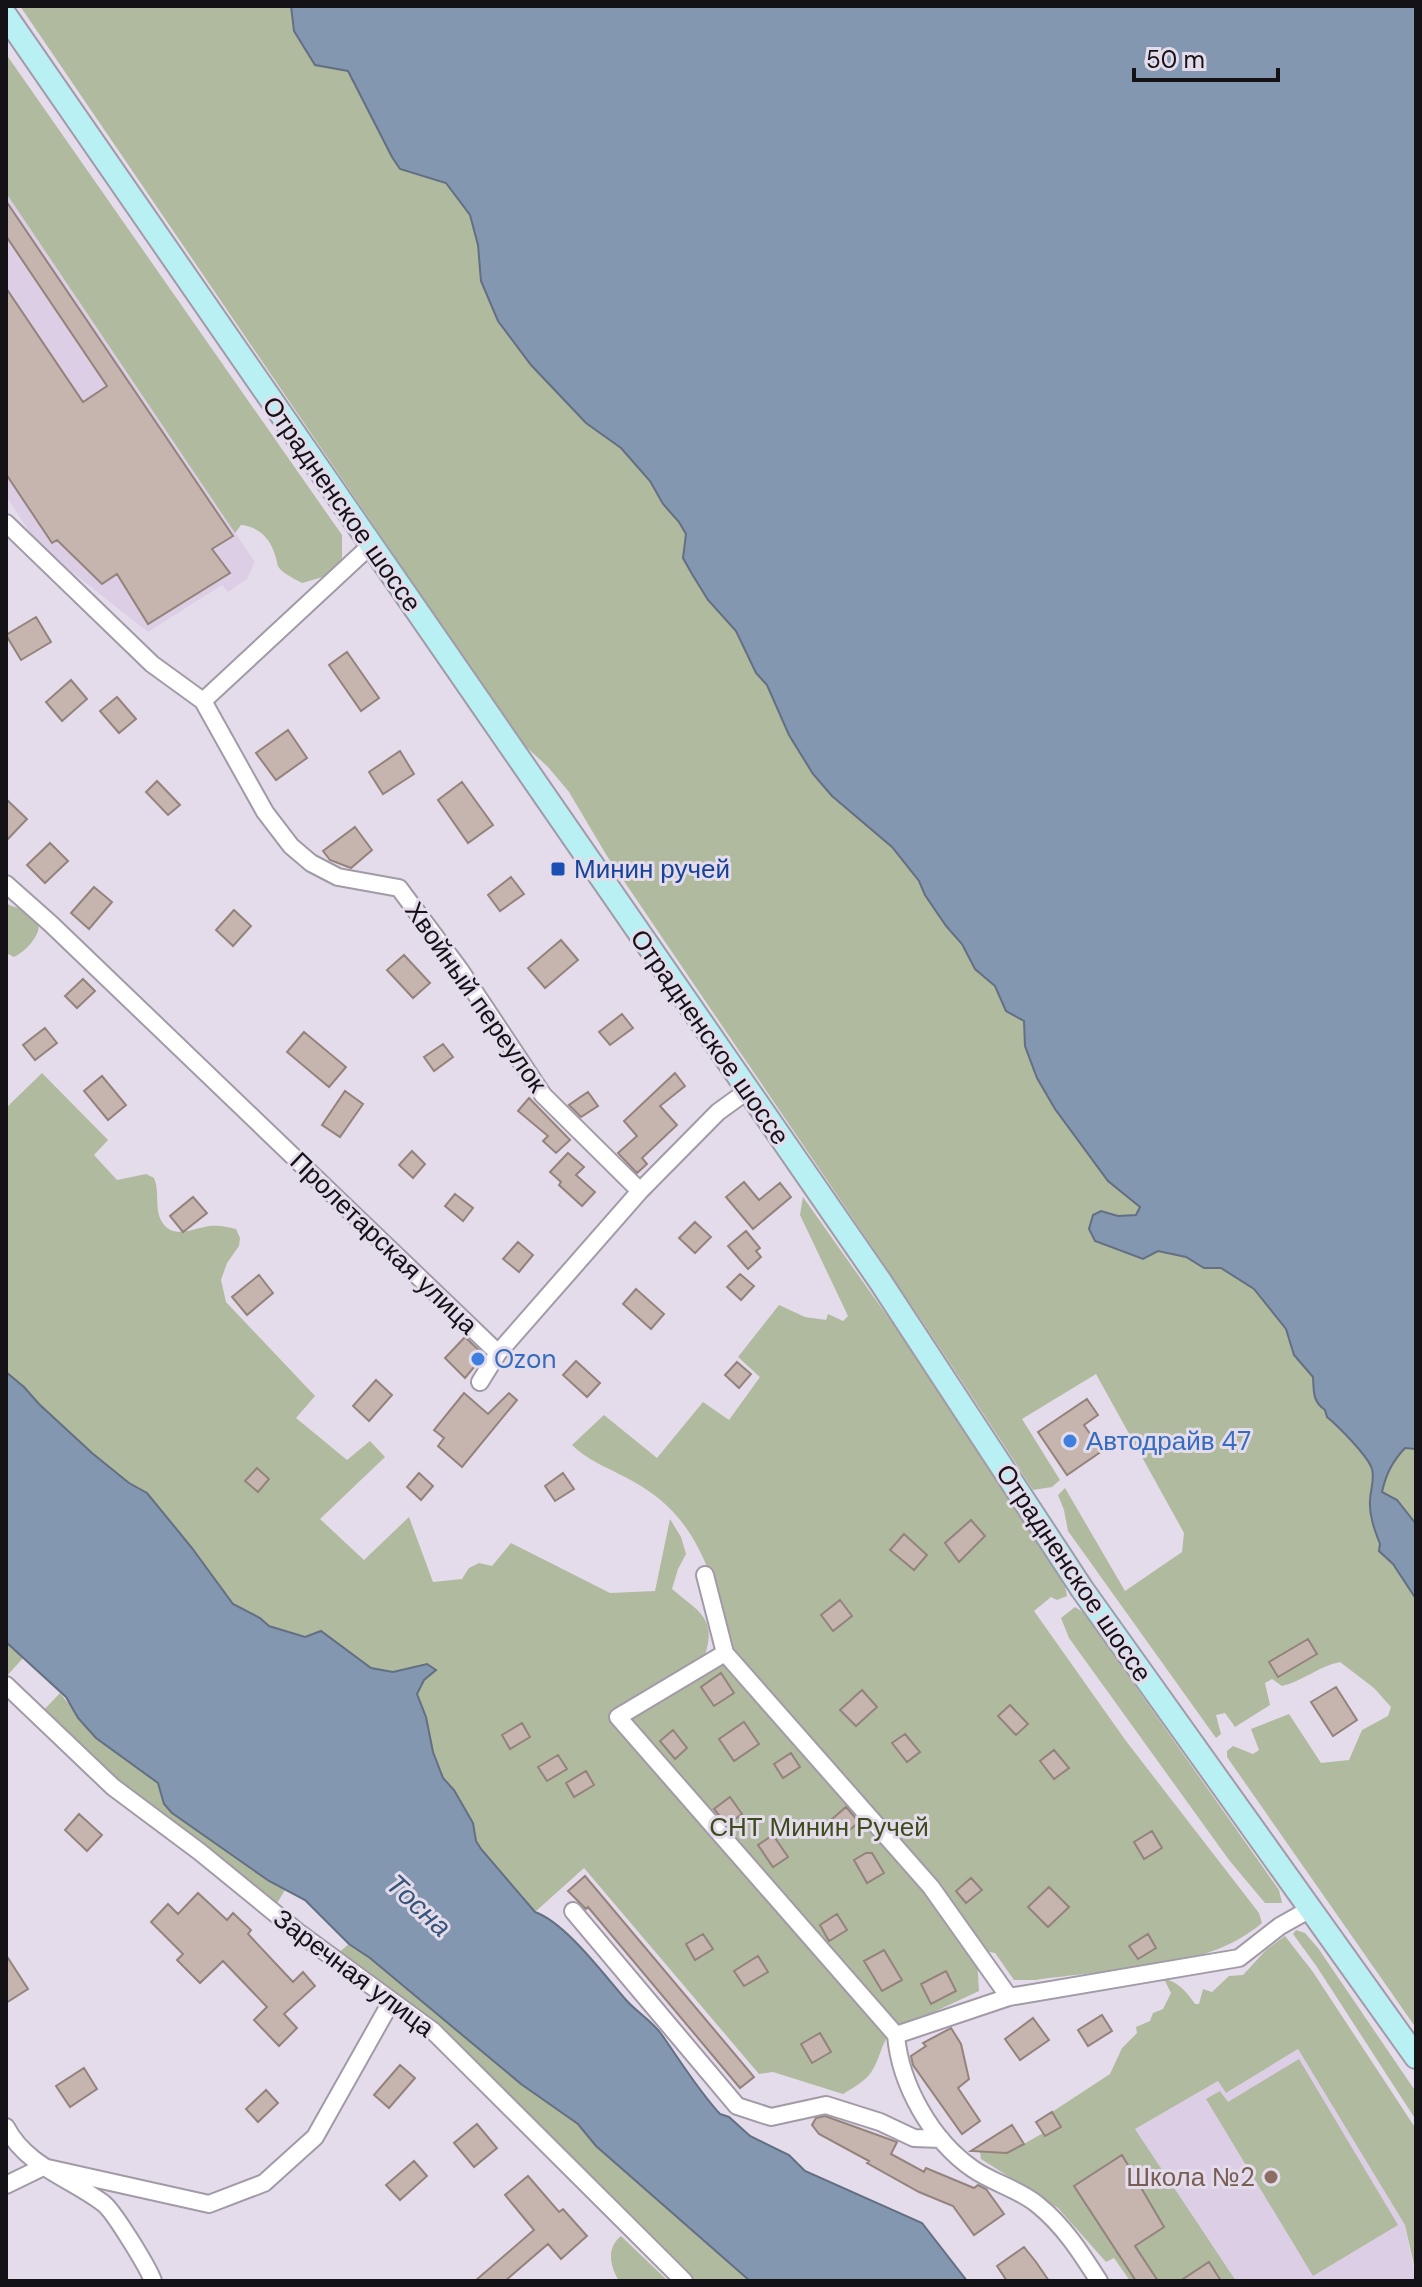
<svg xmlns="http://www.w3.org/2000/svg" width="1422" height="2287" font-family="'DM Sans',sans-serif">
	<rect width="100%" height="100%" fill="#e4dceb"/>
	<path fill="#dccfe5" d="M6,193L255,562L247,579L228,592L222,585L148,632L39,546L6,496Z
		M1298,2049L1405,2225L1416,2281H1236L1135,2129L1218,2081L1227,2093Z"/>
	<path fill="#b0ba9e" d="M20,6H291L294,31L348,71L392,157L400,169L446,183L470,215L478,245L481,281L498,321L531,365L586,423L621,448L650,481L662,504L679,522L686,535L683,551L708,600L736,631L756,673L767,685L789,735L813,774L832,796L892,847L919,881L925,895L946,926L962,944L975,969L995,986L1006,1011L1024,1021L1025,1046L1036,1078L1055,1109L1108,1181L1140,1207L1136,1215L1118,1216L1101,1211L1116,1248L1143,1259L1158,1251L1171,1253L1192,1259L1204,1268H1221L1255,1289L1286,1328L1294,1355L1313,1377L1314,1397L1325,1410L1327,1417L1345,1432L1371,1466L1373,1479L1369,1503L1384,1557L1393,1564L1416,1599V2028L1227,1757V1751L1233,1746L1253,1754L1259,1750L1251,1729L1289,1714L1321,1763L1349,1760L1362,1730L1388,1716L1391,1707L1374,1688L1340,1662C1319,1666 1303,1681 1282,1686L1272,1679L1265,1683L1270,1705L1235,1727L1225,1713L1216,1715L1221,1734L1216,1738L1068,1531L1064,1510L1058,1495L1065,1488L1125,1591L1182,1552L1184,1533L1096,1374L1022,1419L1060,1480L1052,1487L1033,1490C895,1276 749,1067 607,856L569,792L548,767L522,743Z
		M6,54L342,535V559L333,574L302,583C295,579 286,575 280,569C276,564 278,564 276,558C271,539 260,527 241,525L235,533L6,193Z
		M6,903C14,908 25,909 32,914C50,927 27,951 14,957L6,953Z
		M42,1073L108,1140L94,1155L117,1180L146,1174L154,1178C160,1192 154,1208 162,1222C173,1240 194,1228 210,1226C219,1225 227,1227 236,1229L240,1238L239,1246L227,1263L221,1280L226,1302L315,1396L296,1418L347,1460L370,1441L385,1457L320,1519L364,1560L409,1517L433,1582L462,1579L469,1568L479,1563L492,1566L511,1543L610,1593L655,1591L670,1519L681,1537L686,1554L678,1569L672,1589C699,1612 717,1618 705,1655L731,1641C712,1578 700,1522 641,1486C619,1472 590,1463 572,1445L604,1415L657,1458L703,1402L729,1420L760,1377L738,1357L779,1305L805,1317L826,1320L828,1314L843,1321L848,1316L800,1215L803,1197L975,1440L985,1463L1063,1576L1067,1596L1057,1600L1051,1597L1034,1611L1126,1741L1259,1913L1262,1923C1205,1972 1107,1969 1035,1980H1014L995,1953L985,1951L977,1957L979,1991L893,2031C879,2044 881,2061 869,2075C862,2083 851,2089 843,2094L773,2072L759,2074L584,1868L535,1912L488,1858L476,1841L473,1823L454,1790L443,1778L433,1752L426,1717L417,1694L424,1680L435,1670L427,1664L392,1672L371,1668L321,1631L305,1637L269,1625L260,1618L233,1604L192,1548L147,1493L129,1483L92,1453L39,1404L24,1387L6,1372V1108Z
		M1405,1448L1416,1449V1524L1397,1500L1382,1493C1386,1474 1392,1462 1405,1448Z
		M1075,1607L1083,1612L1279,1890L1282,1903H1265L1229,1860L1069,1638L1061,1618Z
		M6,1642L23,1658L6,1677Z
		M60,1693L96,1738L158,1783L164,1804L269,1881L285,1890L276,1905L161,1817L41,1713Z
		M1296,1930L1305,1933L1318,1948L1416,2092V2120L1317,1967L1293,1934Z
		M1285,1936L1313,1972L1416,2129V2274L1405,2225L1298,2049L1226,2093L1218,2081L1135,2129L1236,2281H1221L1208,2263L1180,2281H1158L1135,2246L1164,2227L1144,2196L1112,2218L1107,2210L1142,2187L1122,2156L1075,2187L1136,2281H1130L1114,2258L1106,2262L1058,2208L981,2159L980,2152L1008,2153L1043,2133L1045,2136L1060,2127L1052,2112L1110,2074L1122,2048L1137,2033L1136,2027L1150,2021L1153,2013L1163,2009L1171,1993L1165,1981L1149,1978C1171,1976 1183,1986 1195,2004H1199L1203,1989L1212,1992L1229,1976L1243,1975L1266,1950Z
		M349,1944L370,1958L521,2084L578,2124L596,2146L750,2281H694C651,2235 603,2193 558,2148C489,2079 422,2006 338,1953Z
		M1299,2059L1398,2225L1313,2276L1206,2099L1220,2091L1228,2102Z
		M621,2236L668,2281H619C610,2266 606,2248 621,2236Z"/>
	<path fill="#8497b0" stroke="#636f82" stroke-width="2" d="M291,6H1416V1449L1405,1448C1392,1462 1386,1474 1382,1492L1397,1500L1416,1524V1599L1393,1564L1379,1551L1380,1544C1375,1531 1369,1516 1370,1501C1370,1491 1375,1480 1372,1469C1368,1456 1338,1426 1327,1417L1325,1410C1312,1401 1314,1391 1313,1377L1294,1355L1286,1329L1254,1289L1221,1268H1204L1186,1257L1158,1251L1143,1259L1095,1241L1089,1229L1093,1215L1101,1211L1118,1216L1136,1215L1140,1207L1108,1181L1055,1109L1037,1078L1025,1046L1024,1021L1006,1011L995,986L975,969L962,944L946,926L925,895L919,881L892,847L832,796L813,774L789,735L767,685L756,673L736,631L708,600L692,574L683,558L686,534L679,522L663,504L650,481L621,448L586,423L531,365L498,321L481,281L478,245L470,215L446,183L400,169L392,157L348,71L315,65L294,31Z
		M6,1372L24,1387L39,1404L92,1453L129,1483L147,1493L192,1548L233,1604L260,1618L269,1626L305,1637L321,1631L371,1668L393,1672L427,1664L436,1670L424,1680L417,1694L426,1717L433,1752L443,1778L454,1790L473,1823L476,1841L481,1849L535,1912C566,1923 604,1975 627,2001C638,2013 653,2022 662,2035C681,2062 698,2090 720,2114L729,2117L750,2136L789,2155L805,2171L922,2223L967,2281H750L596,2146L578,2124L521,2084L370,1958L349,1944L305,1900L269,1881L172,1813L164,1804L158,1783L96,1738L78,1718L66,1697L6,1642Z"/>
	<path fill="#c6b5ae" stroke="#93837c" stroke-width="2" d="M6,201L233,536L212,549L230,573L148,624L117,574L102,584L57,540L52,543L6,474V288L83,402L107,386L6,236Z
		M36,617L51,642L21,660L6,635Z
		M347,652L379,698L361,711L329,665Z
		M71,680L87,699L62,721L46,702Z
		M117,697L136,719L119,733L100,711Z
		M288,730L307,758L276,780L256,753Z
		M400,751L414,774L383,794L369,772Z
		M157,781L180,805L168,815L146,792Z
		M462,782L493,825L468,843L438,800Z
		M6,799L27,819L6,841Z
		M355,827L372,850L351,868L330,860L323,851Z
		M50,843L68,861L45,883L27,865Z
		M511,877L524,894L500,911L488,895Z
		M94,887L112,902L89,929L71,913Z
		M234,910L251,926L233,946L216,930Z
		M561,940L578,960L545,988L528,968Z
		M404,955L430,983L413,998L387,970Z
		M83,979L95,991L77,1008L65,996Z
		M622,1014L633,1028L610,1045L599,1032Z
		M45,1028L57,1043L35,1060L23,1045Z
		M304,1032L346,1067L329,1087L287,1052Z
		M443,1044L453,1057L434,1071L424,1057Z
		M675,1073L685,1086L660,1106L677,1125L642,1158L647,1164L637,1173L618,1153L637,1136L624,1121Z
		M102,1076L126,1105L108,1120L84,1091Z
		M345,1091L363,1104L340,1137L322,1125Z
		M588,1092L598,1106L581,1117L569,1105Z
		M529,1098L570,1140L556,1153L543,1141L548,1136L518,1111Z
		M412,1151L425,1164L413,1178L399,1165Z
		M568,1153L584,1167L576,1175L595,1192L582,1206L559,1185L561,1182L550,1172Z
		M744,1182L759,1200L780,1183L791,1197L753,1229L726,1197Z
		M455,1194L473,1208L463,1221L445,1206Z
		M193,1197L207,1213L183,1232L170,1216Z
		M695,1222L711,1237L695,1253L679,1238Z
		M746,1231L760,1248L756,1251L761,1257L748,1269L728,1246Z
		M518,1242L533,1255L519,1272L503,1259Z
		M740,1274L754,1286L741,1300L727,1287Z
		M259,1275L273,1293L247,1315L232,1297Z
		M636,1289L664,1314L651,1329L623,1304Z
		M465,1337L484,1355L465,1378L445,1358Z
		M576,1361L600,1383L587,1397L563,1375Z
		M737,1362L751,1374L739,1388L725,1375Z
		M376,1380L392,1395L369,1421L353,1406Z
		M464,1393L488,1414L509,1393L517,1400L462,1467L438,1446L444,1438L434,1430Z
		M1087,1399L1098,1415L1084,1425L1102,1451L1067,1475L1038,1432Z
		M257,1468L269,1479L258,1492L245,1481Z
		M419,1473L433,1486L421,1500L407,1487Z
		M563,1473L574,1489L555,1501L545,1486Z
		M971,1520L985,1536L959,1562L945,1543Z
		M904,1534L927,1555L914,1570L890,1550Z
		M840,1600L852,1616L833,1631L821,1615Z
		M1308,1639L1317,1654L1278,1677L1269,1662Z
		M721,1673L734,1693L714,1706L701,1687Z
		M1336,1687L1357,1720L1333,1736L1311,1702Z
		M862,1690L877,1707L856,1726L840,1710Z
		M1010,1705L1028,1724L1016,1735L998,1716Z
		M744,1722L759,1744L734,1761L719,1739Z
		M522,1723L530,1737L510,1749L502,1735Z
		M673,1730L687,1748L675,1759L660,1741Z
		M905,1734L920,1752L907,1762L892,1743Z
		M1054,1750L1069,1768L1054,1779L1040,1761Z
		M791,1753L800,1767L783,1778L774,1764Z
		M558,1755L567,1769L547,1781L538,1767Z
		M586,1771L594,1785L574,1797L566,1783Z
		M730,1797L742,1814L727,1825L714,1809Z
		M846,1807L859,1822L845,1834L832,1819Z
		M79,1814L102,1835L87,1851L65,1830Z
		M1152,1831L1162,1848L1144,1859L1134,1842Z
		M773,1835L788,1857L773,1867L758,1845Z
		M866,1853H872L884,1873L867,1883L854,1860Z
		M585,1876L754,2077L740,2088L588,1907L586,1909L568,1891Z
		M971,1878L982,1890L966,1903L956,1891Z
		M1049,1887L1069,1907L1048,1927L1028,1907Z
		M198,1893L227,1920L233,1913L251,1930L248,1934L293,1982L303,1972L315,1986L284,2014L297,2028L279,2046L254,2020L267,2007L223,1961L200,1983L177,1960L183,1954L151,1922L168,1904L178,1914Z
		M837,1914L847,1930L829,1941L820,1925Z
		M703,1934L713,1949L695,1960L686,1944Z
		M1148,1934L1156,1948L1138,1959L1129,1946Z
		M884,1950L902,1980L882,1991L864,1961Z
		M6,1955L28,1989L6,2003Z
		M758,1956L768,1972L744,1986L734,1971Z
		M946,1971L956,1991L931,2004L921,1984Z
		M1102,2015L1112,2031L1088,2046L1078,2030Z
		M1033,2018L1049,2040L1020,2060L1005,2039Z
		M951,2028L961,2044L969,2079L958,2088L980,2121L962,2134L913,2065L911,2056L926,2046L923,2043Z
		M820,2033L831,2052L812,2063L801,2044Z
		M400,2065L415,2078L389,2108L374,2095Z
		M84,2068L97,2089L70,2107L56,2086Z
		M266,2090L278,2103L258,2122L246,2109Z
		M1052,2112L1061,2127L1045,2136L1036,2122Z
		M825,2116L897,2142L891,2154L924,2172L926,2168L974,2188L978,2185L986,2189L1004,2214L974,2235L953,2206L919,2192L867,2163L869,2161L819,2134L812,2125L816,2118Z
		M477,2124L497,2148L474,2167L454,2143Z
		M1012,2125L1024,2144L1007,2153L971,2151Z
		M1122,2155L1164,2227L1135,2246L1158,2281H1136L1074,2186Z
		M414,2161L427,2176L400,2200L386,2185Z
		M528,2176L559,2212L563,2209L587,2236L561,2259L548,2244L505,2281H475L534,2230L505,2195Z
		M1024,2247L1036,2262L1049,2281H1007L997,2266Z
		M1209,2262L1221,2281H1180Z"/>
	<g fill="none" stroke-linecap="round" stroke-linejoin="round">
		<defs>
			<path id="minor" d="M6,523L152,664L203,701L265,812L291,846L311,863L338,877L399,888L460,970L543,1095L640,1191
				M203,701L370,546
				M6,884L51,924L498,1353
				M480,1382L498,1353L640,1191L718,1112L747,1091
				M705,1575L725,1653L618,1717L896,2035C900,2084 931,2140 973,2169C993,2183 1019,2189 1038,2205C1064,2226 1081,2253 1099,2281
				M725,1653L931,1887L1009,1997
				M6,1685L113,1787L200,1852L298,1932L433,2031L684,2281
				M573,1911L737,2106L771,2117L826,2105L880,2122L914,2138L941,2139
				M896,2035L1009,1997L1239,1958L1280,1926L1312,1908
				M6,2127C26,2166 70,2178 103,2203C113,2210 148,2267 153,2281
				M6,2185L43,2167L209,2204L264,2183L315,2137L391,2002"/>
			<path id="secondary" d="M6,16L880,1281L1082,1589L1416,2057"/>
		</defs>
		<use href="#minor" stroke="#a39aa8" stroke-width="20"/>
		<use href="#secondary" stroke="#a39aa8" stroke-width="26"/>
		<use href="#minor" stroke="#fff" stroke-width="16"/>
		<use href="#secondary" stroke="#b9f0f4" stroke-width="22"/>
	</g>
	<rect fill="#1a4fb4" stroke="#e4dceb" stroke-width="3" x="550" y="861" width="16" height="16" rx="4"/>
	<g fill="#3f7fe0" stroke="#e4dceb" stroke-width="3">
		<circle cx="478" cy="1359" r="8"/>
		<circle cx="1070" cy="1441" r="8"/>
	</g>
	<circle fill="#8d6e63" stroke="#e4dceb" stroke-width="3" cx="1271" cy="2177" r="8"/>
	<g text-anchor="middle" stroke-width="6" stroke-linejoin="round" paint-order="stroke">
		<g font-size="26" fill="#151217" stroke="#e4dceb">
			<text transform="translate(342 504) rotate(55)" y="9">Отрадненское шоссе</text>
			<text transform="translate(476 997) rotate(55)" y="9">Хвойный переулок</text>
			<text transform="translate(710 1037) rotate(55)" y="9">Отрадненское шоссе</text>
			<text transform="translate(384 1243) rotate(44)" y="9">Пролетарская улица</text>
			<text transform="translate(1074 1573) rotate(56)" y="9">Отрадненское шоссе</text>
			<text transform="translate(354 1973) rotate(37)" y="9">Заречная улица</text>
		</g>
		<g font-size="26" fill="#164399" stroke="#e4dceb" text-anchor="start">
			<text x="574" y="878">Минин ручей</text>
		</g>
		<g font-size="26" fill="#366cbe" stroke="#e4dceb" text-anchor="start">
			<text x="494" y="1368">Ozon</text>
			<text x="1086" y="1450">Автодрайв 47</text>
		</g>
		<g font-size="26" fill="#3e4c1c" stroke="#e4dceb">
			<text x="819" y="1836">СНТ Минин Ручей</text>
		</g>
		<g font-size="26" fill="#785e54" stroke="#e4dceb" text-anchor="end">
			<text x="1255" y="2186">Школа №2</text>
		</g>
		<g font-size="28" font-style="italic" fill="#37547a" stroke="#e4dceb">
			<text transform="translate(419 1905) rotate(43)" y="10">Тосна</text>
		</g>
	</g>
	<rect width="1422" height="2287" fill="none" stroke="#151217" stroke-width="16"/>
	<path d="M1134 68v12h144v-12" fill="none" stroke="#151217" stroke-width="4"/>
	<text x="1146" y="68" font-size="24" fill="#151217" stroke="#e4dceb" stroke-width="6" paint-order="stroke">50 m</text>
</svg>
